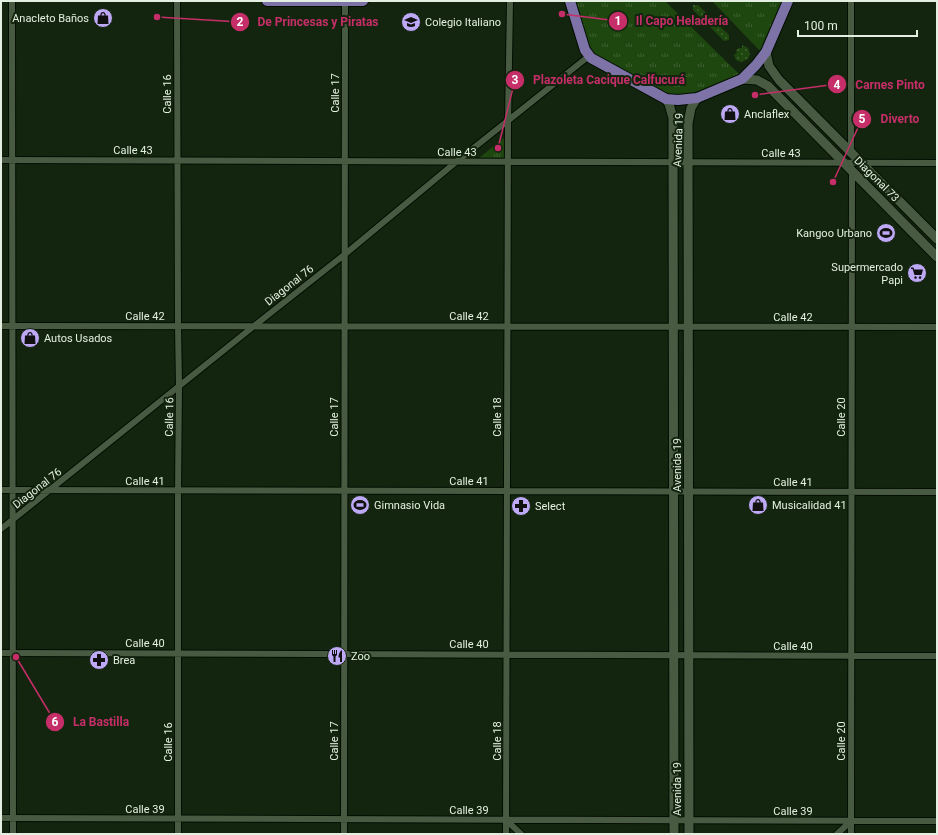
<svg xmlns="http://www.w3.org/2000/svg" width="938" height="835" font-family="Roboto,sans-serif">
	<defs>
		<pattern id="grass-dots" width="8" height="8" patternUnits="userSpaceOnUse"><rect width="8" height="8" fill="#1e460f"/><path d="M2 2h.1M6 6h.1" fill="none" stroke="#3f6132" stroke-width="1.8" stroke-linecap="round"/></pattern>
		<pattern id="park-tufts" width="24" height="20" patternUnits="userSpaceOnUse"><rect width="24" height="20" fill="#1e460f"/><path d="M3 7l-1-3M5 7V3M7 7l1-3M15 17l-1-3M17 17v-4M19 17l1-3" fill="none" stroke="#3f6132"/></pattern>
	</defs>
	<rect width="100%" height="100%" fill="#14250f"/>
	<path fill="url(#grass-dots)" d="M693,5H698L729,35V40L724,41L693,10Z
		M742,45L748,48L750,54L748,59L741,62L736,60L734,55L737,53L736,50L739,48H742Z"/>
	<path fill="url(#park-tufts)" d="M575,1H665L740,75L683,97L668,95L599,58L590,47Z
		M712,1H782L762,53Z
		M505,137L504,158H479Z"/>
	<g fill="none" stroke-linecap="round" stroke-linejoin="round">
		<defs>
			<path id="minor" d="M12,1L13,834
				M177,1L178,326L179,386L178,491V834
				M851,1V154
				M1,160L937,163
				M1,326L937,327
				M1,490L937,492
				M1,529L254,326L344,255L456,162L589,56
				M1,653L937,656
				M1,818L937,821
				M506,820L521,834
				M344,834L345,1
				M506,834L508,122L510,1
				M837,834L851,821
				M851,834L852,170"/>
			<path id="secondary" d="M766,52L769,66L779,80L937,239
				M742,79L757,80L768,86L937,257
				M666,99L669,104L673,118L674,834
				M689,834L688,123L691,108L697,98"/>
			<path id="primary" d="M267,1H363
				M570,1L585,50L591,58L666,99L678,100L697,98L742,79L756,65L766,52L788,1"/>
		</defs>
		<use href="#minor" stroke="#020e00" stroke-width="8"/>
		<use href="#secondary" stroke="#020e00" stroke-width="11"/>
		<use href="#primary" stroke="#020e00" stroke-width="12"/>
		<use href="#minor" stroke="#485b42" stroke-width="6"/>
		<use href="#secondary" stroke="#485b42" stroke-width="9"/>
		<use href="#primary" stroke="#7e73a7" stroke-width="10"/>
	</g>
	<defs>
		<symbol id="shop-disc" viewBox="-11 -11 22 22"><circle r="9.5" fill="#bda9f5" stroke="#14250f"/><path d="M-5-2.5h2.3a2.7 3.5 0 0 1 5.4 0H5L5.5 6h-11ZM-1.5-2.5h3a1.5 2.3 0 0 0-3 0Z" fill="#111"/></symbol>
		<symbol id="school-disc" viewBox="-11 -11 22 22"><circle r="9.5" fill="#bda9f5" stroke="#14250f"/><path d="M0-5L7-2L0 1L-7-2ZM-4 1L0 2.5L4 1V4Q0 6-4 4Z" fill="#111"/></symbol>
		<symbol id="stadium-disc" viewBox="-11 -11 22 22"><circle r="9.5" fill="#bda9f5" stroke="#14250f"/><path d="M0-5a6.5 5 0 1 0 0 10a6.5 5 0 1 0 0-10ZM-3.5-1.8h7v3.6h-7Z" fill="#111"/></symbol>
		<symbol id="supermarket-disc" viewBox="-11 -11 22 22"><circle r="9.5" fill="#bda9f5" stroke="#14250f"/><path d="M-6-5.5h2.5l.6 2H6L4.5 2H-2.5L-4.4-4H-6ZM-1.5 3.2a1.3 1.3 0 1 0 .1 0ZM3 3.2a1.3 1.3 0 1 0 .1 0Z" fill="#111"/></symbol>
		<symbol id="pharmacy-disc" viewBox="-11 -11 22 22"><circle r="9.5" fill="#bda9f5" stroke="#14250f"/><path d="M-2-6h4v4h4v4h-4v4h-4v-4h-4v-4h4Z" fill="#111"/></symbol>
		<symbol id="restaurant-disc" viewBox="-11 -11 22 22"><circle r="9.5" fill="#bda9f5" stroke="#14250f"/><path d="M-5-6h1v4h1v-4h1v4h1v-4h1v5L-1.5 .5V6h-2V.5L-5-1ZM5-6V6H3V1.5H1.5Q1.5-4 5-6Z" fill="#111"/></symbol>
	</defs>
	<g fill-rule="evenodd">
		<use href="#shop-disc" x="92" y="7" width="22" height="22"/>
		<use href="#school-disc" x="400" y="11" width="22" height="22"/>
		<use href="#shop-disc" x="719" y="103" width="22" height="22"/>
		<use href="#stadium-disc" x="875" y="222" width="22" height="22"/>
		<use href="#supermarket-disc" x="906" y="262" width="22" height="22"/>
		<use href="#shop-disc" x="19" y="327" width="22" height="22"/>
		<use href="#stadium-disc" x="349" y="494" width="22" height="22"/>
		<use href="#shop-disc" x="747" y="494" width="22" height="22"/>
		<use href="#pharmacy-disc" x="510" y="495" width="22" height="22"/>
		<use href="#restaurant-disc" x="326" y="645" width="22" height="22"/>
		<use href="#pharmacy-disc" x="88" y="649" width="22" height="22"/>
	</g>
	<g text-anchor="middle" stroke-width="4" stroke-linejoin="round" paint-order="stroke">
		<g font-size="11" fill="#e3efe0" stroke="#14250f" text-anchor="start">
			<text x="89" y="22" text-anchor="end">Anacleto Baños</text>
			<text x="425" y="26">Colegio Italiano</text>
			<text x="744" y="118">Anclaflex</text>
			<text x="872" y="237" text-anchor="end">Kangoo Urbano</text>
			<text x="903" y="271" text-anchor="end">Supermercado<tspan x="903" dy="13">Papi</tspan></text>
			<text x="44" y="342">Autos Usados</text>
			<text x="374" y="509">Gimnasio Vida</text>
			<text x="772" y="509">Musicalidad 41</text>
			<text x="535" y="510">Select</text>
			<text x="351" y="660">Zoo</text>
			<text x="113" y="664">Brea</text>
		</g>
		<g font-size="11" fill="#e3efe0" stroke="#14250f">
			<text transform="translate(335 93) rotate(-90)" y="4">Calle 17</text>
			<text transform="translate(167 94) rotate(-90)" y="4">Calle 16</text>
			<text transform="translate(678 140) rotate(-88)" y="4">Avenida 19</text>
			<text x="133" y="154">Calle 43</text>
			<text x="457" y="156">Calle 43</text>
			<text x="781" y="157">Calle 43</text>
			<text transform="translate(877 179) rotate(45)" y="4">Diagonal 73</text>
			<text transform="translate(289 285) rotate(-38)" y="4">Diagonal 76</text>
			<text x="145" y="320">Calle 42</text>
			<text x="469" y="320">Calle 42</text>
			<text x="793" y="321">Calle 42</text>
			<text transform="translate(169 417) rotate(-89)" y="4">Calle 16</text>
			<text transform="translate(334 417) rotate(-90)" y="4">Calle 17</text>
			<text transform="translate(497 417) rotate(-90)" y="4">Calle 18</text>
			<text transform="translate(841 417) rotate(-90)" y="4">Calle 20</text>
			<text transform="translate(677 465) rotate(-90)" y="4">Avenida 19</text>
			<text x="145" y="485">Calle 41</text>
			<text x="469" y="485">Calle 41</text>
			<text x="793" y="486">Calle 41</text>
			<text transform="translate(37 488) rotate(-38)" y="4">Diagonal 76</text>
			<text x="145" y="647">Calle 40</text>
			<text x="469" y="648">Calle 40</text>
			<text x="793" y="650">Calle 40</text>
			<text transform="translate(334 741) rotate(-90)" y="4">Calle 17</text>
			<text transform="translate(497 741) rotate(-90)" y="4">Calle 18</text>
			<text transform="translate(841 741) rotate(-90)" y="4">Calle 20</text>
			<text transform="translate(168 742) rotate(-90)" y="4">Calle 16</text>
			<text transform="translate(677 789) rotate(-90)" y="4">Avenida 19</text>
			<text x="145" y="813">Calle 39</text>
			<text x="469" y="814">Calle 39</text>
			<text x="793" y="815">Calle 39</text>
		</g>
	</g>
	<path fill="none" stroke="#c52e68" stroke-width="1.5" d="M562 14L618 21M157 17L240 22M498 148L515 80M755 95L837 84M833 182L862 119M16 657L55 722"/>
	<g fill="#c52e68" stroke="#14250f" stroke-width="1.5">
		<circle cx="562" cy="14" r="4"/>
		<circle cx="157" cy="17" r="4"/>
		<circle cx="498" cy="148" r="4"/>
		<circle cx="755" cy="95" r="4"/>
		<circle cx="833" cy="182" r="4"/>
		<circle cx="16" cy="657" r="4"/>
		<circle cx="618" cy="21" r="10"/>
		<circle cx="240" cy="22" r="10"/>
		<circle cx="515" cy="80" r="10"/>
		<circle cx="837" cy="84" r="10"/>
		<circle cx="862" cy="119" r="10"/>
		<circle cx="55" cy="722" r="10"/>
	</g>
	<g font-size="12" text-anchor="middle" font-weight="bold" fill="#fff">
		<text x="618" y="25">1</text>
		<text x="240" y="26">2</text>
		<text x="515" y="84">3</text>
		<text x="837" y="89">4</text>
		<text x="862" y="123">5</text>
		<text x="55" y="726">6</text>
	</g>
	<g font-size="12" text-anchor="middle" font-weight="bold" fill="#c52e68" stroke="#14250f" stroke-width="4" stroke-linejoin="round" paint-order="stroke">
		<text x="682" y="25">Il Capo Heladería</text>
		<text x="318" y="26">De Princesas y Piratas</text>
		<text x="609" y="84">Plazoleta Cacique Calfucurá</text>
		<text x="890" y="89">Carnes Pinto</text>
		<text x="900" y="123">Diverto</text>
		<text x="101" y="726">La Bastilla</text>
	</g>
	<rect width="938" height="835" fill="none" stroke="#e3efe0" stroke-width="4"/>
	<path d="M798 30v6h119v-6" fill="none" stroke="#e3efe0" stroke-width="2"/>
	<text x="804" y="30" font-size="12" fill="#e3efe0" stroke="#14250f" stroke-width="3" paint-order="stroke">100 m</text>
</svg>
